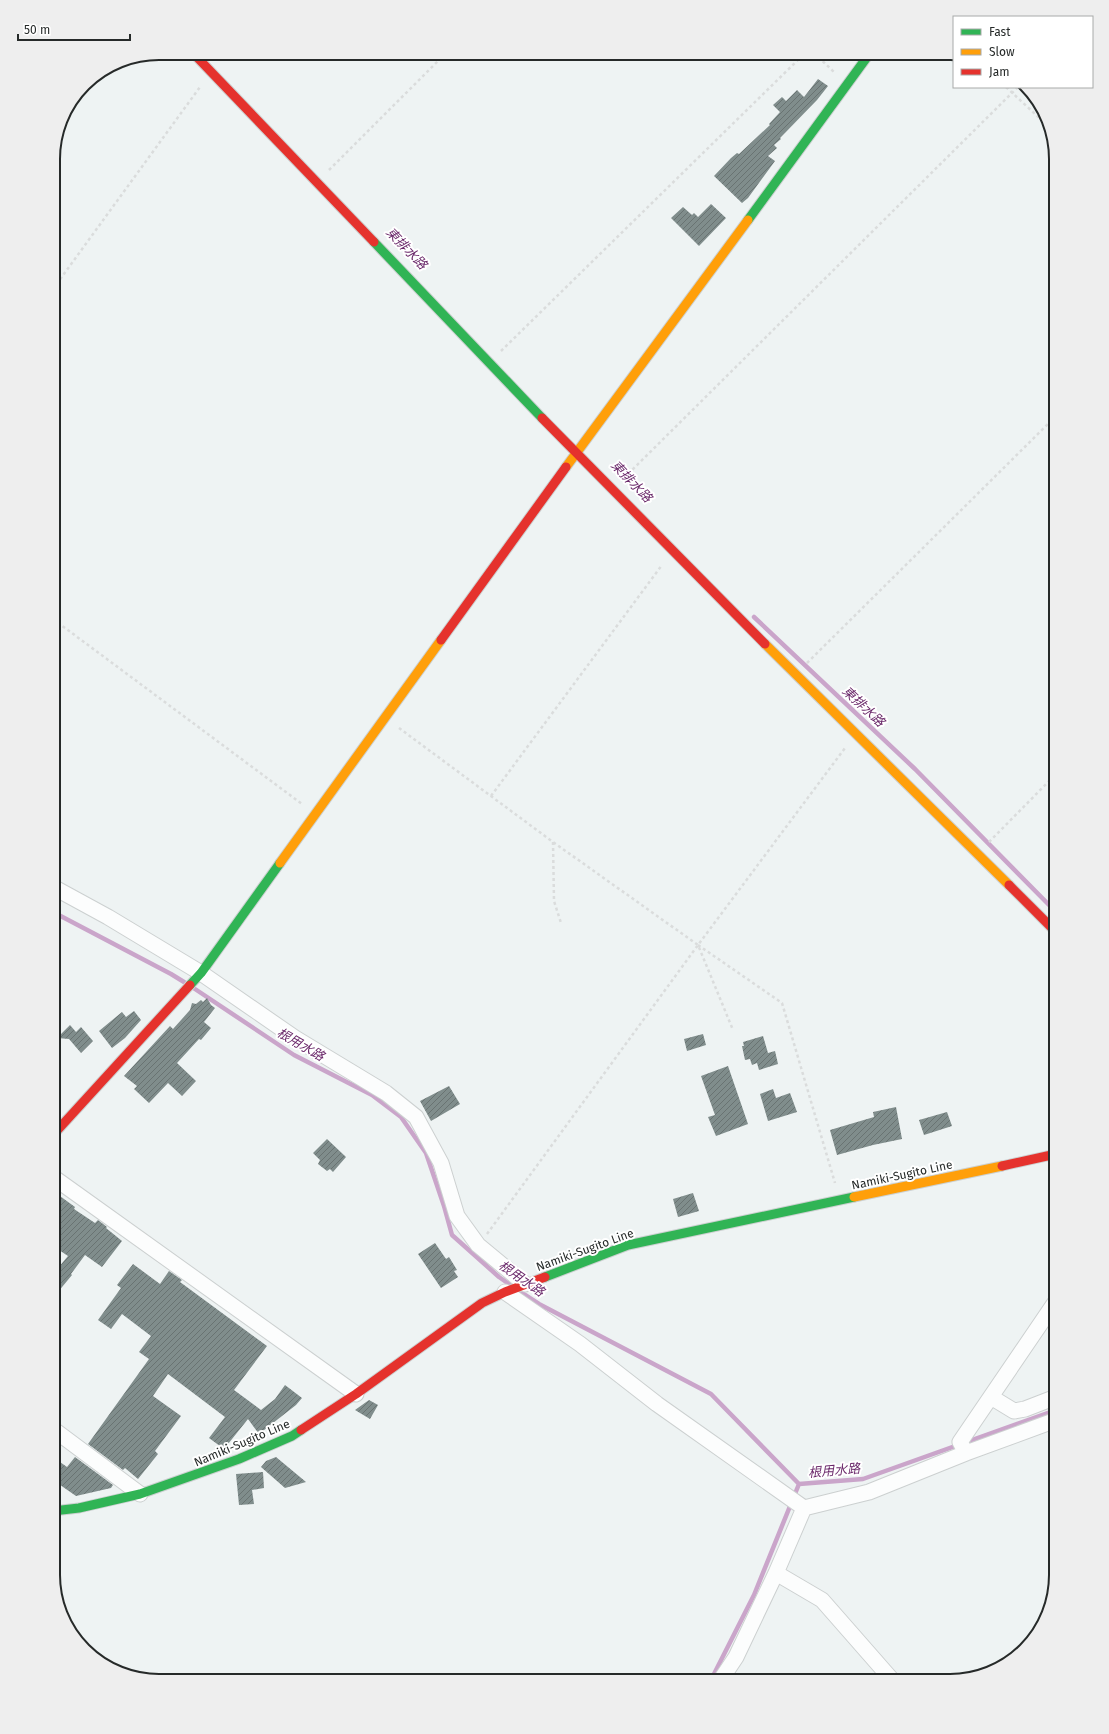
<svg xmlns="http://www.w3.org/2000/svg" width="1109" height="1734" font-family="'Fira Sans','Noto Sans JP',sans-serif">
	<defs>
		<pattern id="building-hatch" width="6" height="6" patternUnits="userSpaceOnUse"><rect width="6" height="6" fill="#808d8c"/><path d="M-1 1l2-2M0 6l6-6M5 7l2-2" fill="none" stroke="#697372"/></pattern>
	</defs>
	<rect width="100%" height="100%" fill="#eef3f3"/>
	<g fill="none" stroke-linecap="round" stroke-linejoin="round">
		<path stroke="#caa5ca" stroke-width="4.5" d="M754,617L915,769L1056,912
			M53,912L171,974L184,982
			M195,989L294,1055L372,1095L401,1117L426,1153L444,1206L452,1235L499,1277L509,1284
			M522,1293L539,1304L711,1394L799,1484L863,1479L1056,1410
			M712,1681L713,1676L754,1595L799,1484"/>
	</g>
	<path fill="url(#building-hatch)" d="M818,79L828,86L817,100L780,138L781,139L774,145L777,148L768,156L775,161L748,198L742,203L714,176L731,158L737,153L739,154L770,125L769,124L780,112L773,105L782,97L786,101L797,90L804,97Z
		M711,204L726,218L699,246L671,218L683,207L692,215L694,213L698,217Z
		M207,998L211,1005L215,1008L204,1022L211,1028L201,1040L199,1039L177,1063L196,1081L182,1096L168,1083L149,1103L134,1089L137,1086L124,1076L170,1026L173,1029L190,1010L192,1003L196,1004L201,1000L203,1002Z
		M134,1011L141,1020L125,1038L112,1048L99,1031L122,1012L126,1017Z
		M70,1025L76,1032L81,1027L93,1041L81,1053L69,1039L57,1038Z
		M703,1034L706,1045L687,1051L684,1039Z
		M763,1036L768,1053L775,1051L778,1064L759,1070L757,1063L752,1065L750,1059L745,1060L742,1046H744L743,1042Z
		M728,1066L748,1124L716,1136L708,1117L715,1115L701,1076Z
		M449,1086L460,1104L431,1121L420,1101Z
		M773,1089L776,1098L790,1093L797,1112L768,1121L760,1094Z
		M896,1107L902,1139L873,1145L837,1155L830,1130L874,1117L873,1112Z
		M947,1112L952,1126L924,1135L919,1120Z
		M327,1139L346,1157L333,1172L330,1169L327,1171L318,1164L320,1160L313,1153Z
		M53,1191L75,1207L74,1209L95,1223L98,1220L107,1227L106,1228L122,1241L102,1267L85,1255L71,1274L72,1275L53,1298V1274L68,1256L53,1246Z
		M693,1193L699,1211L678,1217L673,1199Z
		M435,1243L446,1259L449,1257L457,1270L454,1271L458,1277L441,1288L418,1254Z
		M133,1264L160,1284L169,1271L182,1280L180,1282L267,1346L234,1390L261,1410L275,1399L285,1385L302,1398L296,1405L259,1434L248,1419L224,1449L209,1438L225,1417L168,1374L153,1396L181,1416L155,1451L158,1454L138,1479L125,1468L123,1470L88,1444L149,1359L139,1352L151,1336L122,1314L111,1329L98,1320L121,1288L117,1285Z
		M369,1400L378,1405L370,1419L355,1410Z
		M53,1457L67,1467L75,1457L113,1485L111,1488L76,1496L53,1480Z
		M276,1457L306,1482L285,1488L261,1467L266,1461Z
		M263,1472L264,1488L252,1490L254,1504L239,1505L236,1474Z"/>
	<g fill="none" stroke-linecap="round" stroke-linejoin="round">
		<defs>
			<path id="street" d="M53,887L108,917L201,973L295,1038L386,1093L416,1117L441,1163L457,1216L478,1245L525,1284
				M53,1177L356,1394
				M505,1292L580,1344L657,1404L804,1508L869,1492L966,1453L1056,1420
				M991,1397L1014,1411L1025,1409L1056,1397
				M53,1429L140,1494
				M966,1453L960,1442L1056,1301
				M776,1573L822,1600L893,1681
				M720,1681L736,1657L776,1573L804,1508"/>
			<path id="fast" d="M748,220L870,53
				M374,242L542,418
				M190,985L201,973L280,863
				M545,1277L628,1245L854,1197
				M53,1511L79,1508L140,1494L239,1459L292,1436L301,1430"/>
			<path id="slow" d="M566,467L748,220
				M765,644L1009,885
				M280,863L441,640
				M854,1197L1002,1166"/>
			<path id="jam" d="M193,53L374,242
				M542,418L765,644
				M441,640L566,467
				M1009,885L1056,932
				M53,1135L190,985
				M1002,1166L1056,1154
				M301,1430L356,1394L482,1303L505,1292L545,1277"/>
		</defs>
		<use href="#street" stroke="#ccd0d0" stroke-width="17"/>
		<use href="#fast" stroke="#ccd0d0" stroke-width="11"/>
		<use href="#slow" stroke="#ccd0d0" stroke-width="11"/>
		<use href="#jam" stroke="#ccd0d0" stroke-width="11"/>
		<path stroke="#dadcdc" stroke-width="2.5" stroke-dasharray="3 3" stroke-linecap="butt" d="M814,53L834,72
			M1006,87L1049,127
			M329,170L446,53
			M53,289L200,87
			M501,351L805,53
			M624,478L1018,87
			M53,619L302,804
			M807,663L1056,416
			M399,728L553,842L698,945L733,1030
			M491,796L662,565
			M553,842L554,901L561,923
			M989,842L1056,774
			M698,945L782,1003L835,1183
			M487,1234L698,945L845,748"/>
		<use href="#street" stroke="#fcfdfd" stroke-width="15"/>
		<use href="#fast" stroke="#30b455" stroke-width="9"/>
		<use href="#slow" stroke="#ff9f0a" stroke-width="9"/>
		<use href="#jam" stroke="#e5322d" stroke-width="9"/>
	</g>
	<g text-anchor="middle" stroke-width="4" stroke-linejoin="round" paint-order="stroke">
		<g font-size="12" fill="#262a29" stroke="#fff">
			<text transform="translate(902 1175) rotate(-12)" y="4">Namiki-Sugito Line</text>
			<text transform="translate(585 1250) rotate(-20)" y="4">Namiki-Sugito Line</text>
			<text transform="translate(242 1443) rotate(-23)" y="4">Namiki-Sugito Line</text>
		</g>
		<g font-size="13" font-style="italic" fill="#6a286a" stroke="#fff">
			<text transform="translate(407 248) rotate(46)" y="5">東排水路</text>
			<text transform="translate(632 481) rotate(46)" y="5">東排水路</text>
			<text transform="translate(864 706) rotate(43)" y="5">東排水路</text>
			<text transform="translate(301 1044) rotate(30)" y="5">根用水路</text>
			<text transform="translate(522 1278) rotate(35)" y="5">根用水路</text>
			<text transform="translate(834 1470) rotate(-5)" y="5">根用水路</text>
		</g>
	</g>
	<path d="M0 0H1109V1734H0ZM159 60H950A99 99 0 0 1 1049 159V1575A99 99 0 0 1 950 1674H159A99 99 0 0 1 60 1575V159A99 99 0 0 1 159 60Z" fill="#eee" fill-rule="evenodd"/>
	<path fill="none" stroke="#262a29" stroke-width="2" d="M159 60H950A99 99 0 0 1 1049 159V1575A99 99 0 0 1 950 1674H159A99 99 0 0 1 60 1575V159A99 99 0 0 1 159 60Z"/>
	<rect x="953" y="16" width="140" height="72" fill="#ffffff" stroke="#a8aaa9"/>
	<rect x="961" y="29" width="20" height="6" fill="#30b455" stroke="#a8aaa9"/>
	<text x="989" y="36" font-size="12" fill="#262a29">Fast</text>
	<rect x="961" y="49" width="20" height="6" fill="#ff9f0a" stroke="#a8aaa9"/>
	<text x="989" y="56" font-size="12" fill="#262a29">Slow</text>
	<rect x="961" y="69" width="20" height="6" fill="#e5322d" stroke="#a8aaa9"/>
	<text x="989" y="76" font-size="12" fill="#262a29">Jam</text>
	<path d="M18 34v6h112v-6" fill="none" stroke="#262a29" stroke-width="2"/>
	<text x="24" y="34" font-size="12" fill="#262a29" stroke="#ffffff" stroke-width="3" paint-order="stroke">50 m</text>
</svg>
